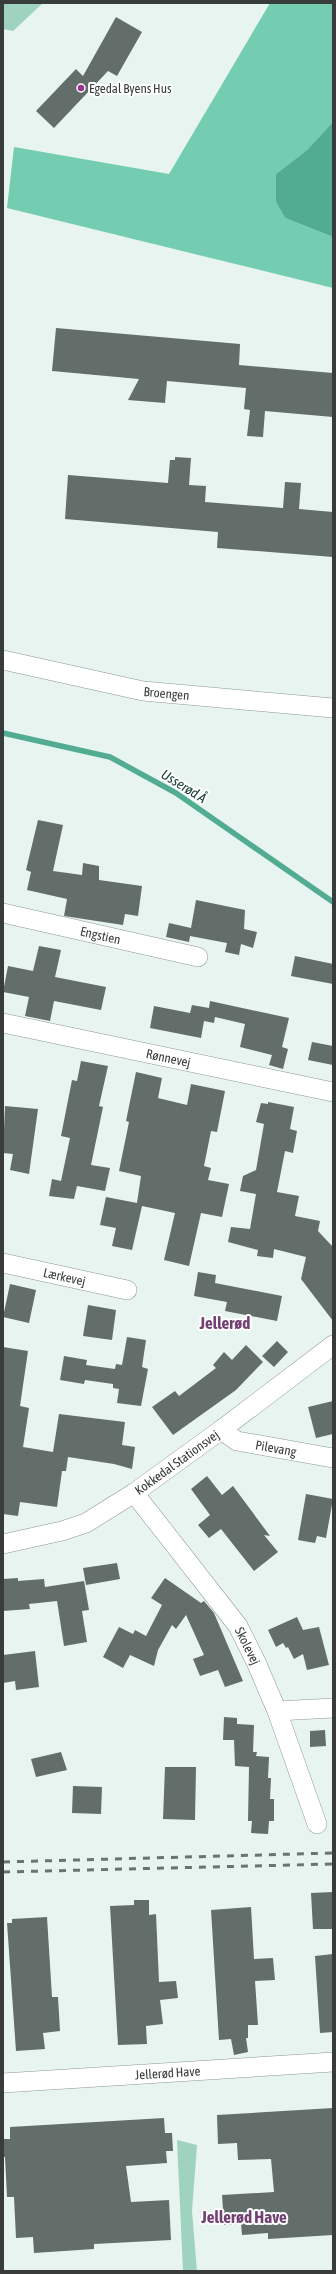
<svg xmlns="http://www.w3.org/2000/svg" width="336" height="2274" font-family="'Asap Condensed',sans-serif">
	<rect width="100%" height="100%" fill="#e8f4f0"/>
	<path fill="#a0d2c0" d="M3,3H43L13,31L3,29Z
		M177,2140L197,2145L192,2211L197,2271H183Z"/>
	<path fill="#74ccb1" d="M270,3H333V122L307,150L276,174V202L285,218L333,237V288L7,208L14,147L169,174Z"/>
	<path fill="#52ac91" d="M333,122V237L285,218L276,202V174L307,150Z"/>
	<g fill="none" stroke-linecap="round" stroke-linejoin="round">
		<path stroke="#52ac91" stroke-width="5.5" d="M3,733L110,757L176,793L333,902"/>
	</g>
	<path fill="#636e6a" d="M116,17L142,32L117,76L108,71L54,128L36,111L76,69L83,76Z
		M56,328L240,344L239,365L333,373V417L265,411L263,437L247,436L250,410L244,409L246,388L167,381L165,403L128,400L139,379L52,371Z
		M175,457L191,458L189,485L206,486L205,502L283,508L285,482L301,483L299,509L333,512V557L217,548L218,532L65,519L68,475L168,483L170,460H175Z
		M38,820L63,825L53,871L82,875L83,863L99,866V880L142,886L138,916L125,914L123,925L64,916L67,899L27,890L31,872L26,870Z
		M196,900L245,910L244,929L257,932L253,948L241,944L239,955L225,952L227,943L190,936L189,942L166,937L169,923L191,928Z
		M39,946L61,950L55,977L106,987L101,1010L54,1001L50,1021L25,1016L29,997L3,992L8,966L33,971Z
		M295,956L333,964V984L291,976Z
		M210,1001L289,1018L282,1047L288,1049L283,1069L269,1065L272,1055L240,1047L245,1024L215,1017L214,1023L204,1021L201,1038L150,1028L154,1006L190,1013L192,1005L209,1008Z
		M312,1042L333,1046V1065L308,1060Z
		M81,1061L108,1066L99,1106L103,1107L91,1165L110,1168L105,1191L77,1186L74,1199L49,1196L52,1179L61,1181L70,1138L61,1136L72,1080L77,1081Z
		M136,1072L162,1078L158,1098L187,1105L191,1084L225,1091L217,1132L211,1131L204,1166L211,1168L208,1180L229,1184L222,1217L201,1213L189,1266L164,1260L175,1213L142,1206L132,1250L112,1246L116,1228L100,1225L106,1197L137,1203L141,1176L119,1171L129,1122L126,1121Z
		M268,1102L294,1107L290,1129L297,1131L293,1153L285,1151L277,1192L299,1196L295,1216L320,1221L318,1231L333,1247V1321L301,1279L306,1257L274,1249L273,1258L257,1256L258,1250L228,1242L231,1227L250,1229L256,1194L240,1191L243,1176L256,1170L264,1124L256,1122L261,1103L268,1104Z
		M5,1106L38,1109L29,1174L10,1170L13,1154L3,1153Z
		M198,1272L216,1275L215,1283L282,1296L277,1321L225,1311L227,1302L194,1296Z
		M10,1284L36,1290L29,1323L3,1317Z
		M88,1305L116,1310L112,1340L83,1336Z
		M127,1337L146,1340L142,1367L148,1369L141,1406L117,1403L119,1389L113,1388V1384L85,1380L84,1384L60,1380L64,1356L87,1360L86,1365L115,1369L116,1364L122,1365Z
		M277,1341L288,1352L274,1367L262,1356Z
		M246,1345L263,1362L236,1390L173,1435L152,1407L175,1391L179,1396L216,1368L213,1365L224,1352L232,1360Z
		M3,1347L28,1351L20,1406L29,1408L23,1447L53,1452L59,1414L125,1422L122,1445L135,1447L132,1469L114,1464L68,1457L66,1471H62L57,1507L20,1502L18,1516L3,1514Z
		M333,1401V1434L316,1438L308,1407Z
		M207,1476L222,1495L233,1486L270,1536L264,1535L278,1552L254,1571L221,1529L209,1538L198,1525L210,1515L191,1489Z
		M306,1494L333,1499L326,1538L317,1536L315,1543L298,1540Z
		M117,1563L120,1579L86,1585L83,1568Z
		M18,1578V1581L44,1579L45,1587L84,1581L89,1610L82,1611L87,1642L64,1646L57,1601L29,1604L30,1609L3,1611V1579Z
		M165,1578L201,1603L204,1601L214,1613L243,1681L225,1687L218,1670L200,1676L193,1659L204,1655L186,1615L176,1629L172,1625L158,1650L154,1666L130,1655L123,1668L103,1657L119,1627L133,1634L135,1630L146,1636L162,1605L151,1598Z
		M297,1617L303,1630L319,1627L329,1665L307,1670L303,1654L294,1659L288,1647L286,1648L283,1643L276,1647L268,1630Z
		M35,1651L39,1687L16,1690L15,1681L3,1683V1655Z
		M224,1717L237,1718V1724L254,1725L253,1752H257L256,1756L269,1757L268,1778H271L270,1799H274V1821H269L268,1834L251,1833L252,1821H248L249,1767L235,1766L234,1740H223Z
		M325,1730L326,1746L310,1747V1731Z
		M61,1752L67,1770L36,1777L31,1759Z
		M165,1767H196L195,1820L163,1819Z
		M73,1786L102,1787L101,1814L72,1813Z
		M333,1892V1929H313L311,1893Z
		M134,1900H149V1915L156,1914L159,1982L176,1981L178,1998L160,2000L163,2024L146,2026L147,2044L118,2045L110,1906L134,1905Z
		M251,1907L254,1959L273,1958L275,1980L255,1981L258,2025H248V2038H246L248,2052L234,2055L231,2039L219,2040L211,1910Z
		M47,1917L52,1997H58L60,2031L43,2033L45,2049L16,2051L7,1923H12V1919Z
		M333,1954V2032L320,2033L315,1956Z
		M333,2108V2235L268,2239V2233L242,2235L241,2224L224,2225L222,2195L274,2192L271,2159L238,2160L237,2143L218,2144L217,2115Z
		M164,2118L165,2133H172L173,2151H166L167,2163L126,2166L131,2202L169,2200L171,2240L94,2244V2249L34,2253L33,2237L16,2238L14,2197H7L5,2157H3V2139H10V2127Z"/>
	<g fill="none" stroke-linecap="round" stroke-linejoin="round">
		<defs>
			<g id="minor">
				<path id="s1" d="M3,660L143,691L333,708"/>
				<path id="s2" d="M3,913L198,957"/>
				<path id="s3" d="M3,1023L333,1092"/>
				<path id="s4" d="M3,1263L127,1290"/>
				<path id="s5" d="M221,1430L237,1441L333,1458"/>
				<path id="s6" d="M134,1493L238,1626L256,1662L277,1711L317,1824"/>
				<path id="s7" d="M3,1544L62,1531L86,1523L134,1493L221,1430L333,1345"/>
				<path d="M277,1711L333,1708"/>
				<path id="s8" d="M3,2083L333,2062"/>
			</g>
		</defs>
		<use href="#minor" stroke="#8d9894" stroke-width="20"/>
		<use href="#minor" stroke="#fff" stroke-width="19"/>
		<path stroke="#6b7270" stroke-width="3" stroke-dasharray="7 7" stroke-linecap="butt" d="M3,1862L333,1853
			M3,1872L333,1864"/>
	</g>
	<circle fill="#963298" stroke="#fff" stroke-width="1.5" cx="81" cy="88" r="4"/>
	<g text-anchor="middle" stroke-width="4" stroke-linejoin="round" paint-order="stroke">
		<g font-size="13" fill="#383d3b" stroke="#fff" text-anchor="start">
			<text x="89" y="93">Egedal Byens Hus</text>
		</g>
		<g font-size="13" fill="#383d3b" stroke="#fff">
			<text dy="5" stroke="none"><textPath href="#s1" startOffset="167">Broengen</textPath></text>
			<text dy="5" stroke="none"><textPath href="#s2" startOffset="100">Engstien</textPath></text>
			<text dy="5" stroke="none"><textPath href="#s3" startOffset="169">Rønnevej</textPath></text>
			<text dy="5" stroke="none"><textPath href="#s4" startOffset="63">Lærkevej</textPath></text>
			<text dy="5" stroke="none"><textPath href="#s5" startOffset="59">Pilevang</textPath></text>
			<text dy="5" stroke="none"><textPath href="#s7" startOffset="195">Kokkedal Stationsvej</textPath></text>
			<text dy="5" stroke="none"><textPath href="#s6" startOffset="191">Skolevej</textPath></text>
			<text dy="5" stroke="none"><textPath href="#s8" startOffset="165">Jellerød Have</textPath></text>
		</g>
		<g font-size="14" font-style="italic" fill="#194136" stroke="#fff">
			<text transform="translate(184 786) rotate(32)" y="5">Usserød Å</text>
		</g>
		<g font-size="17" font-weight="bold" fill="#724072" stroke="#fff">
			<text x="225" y="1329">Jellerød</text>
			<text x="244" y="2223">Jellerød Have</text>
		</g>
	</g>
	<rect width="336" height="2274" fill="none" stroke="#383d3b" stroke-width="8"/>
</svg>
